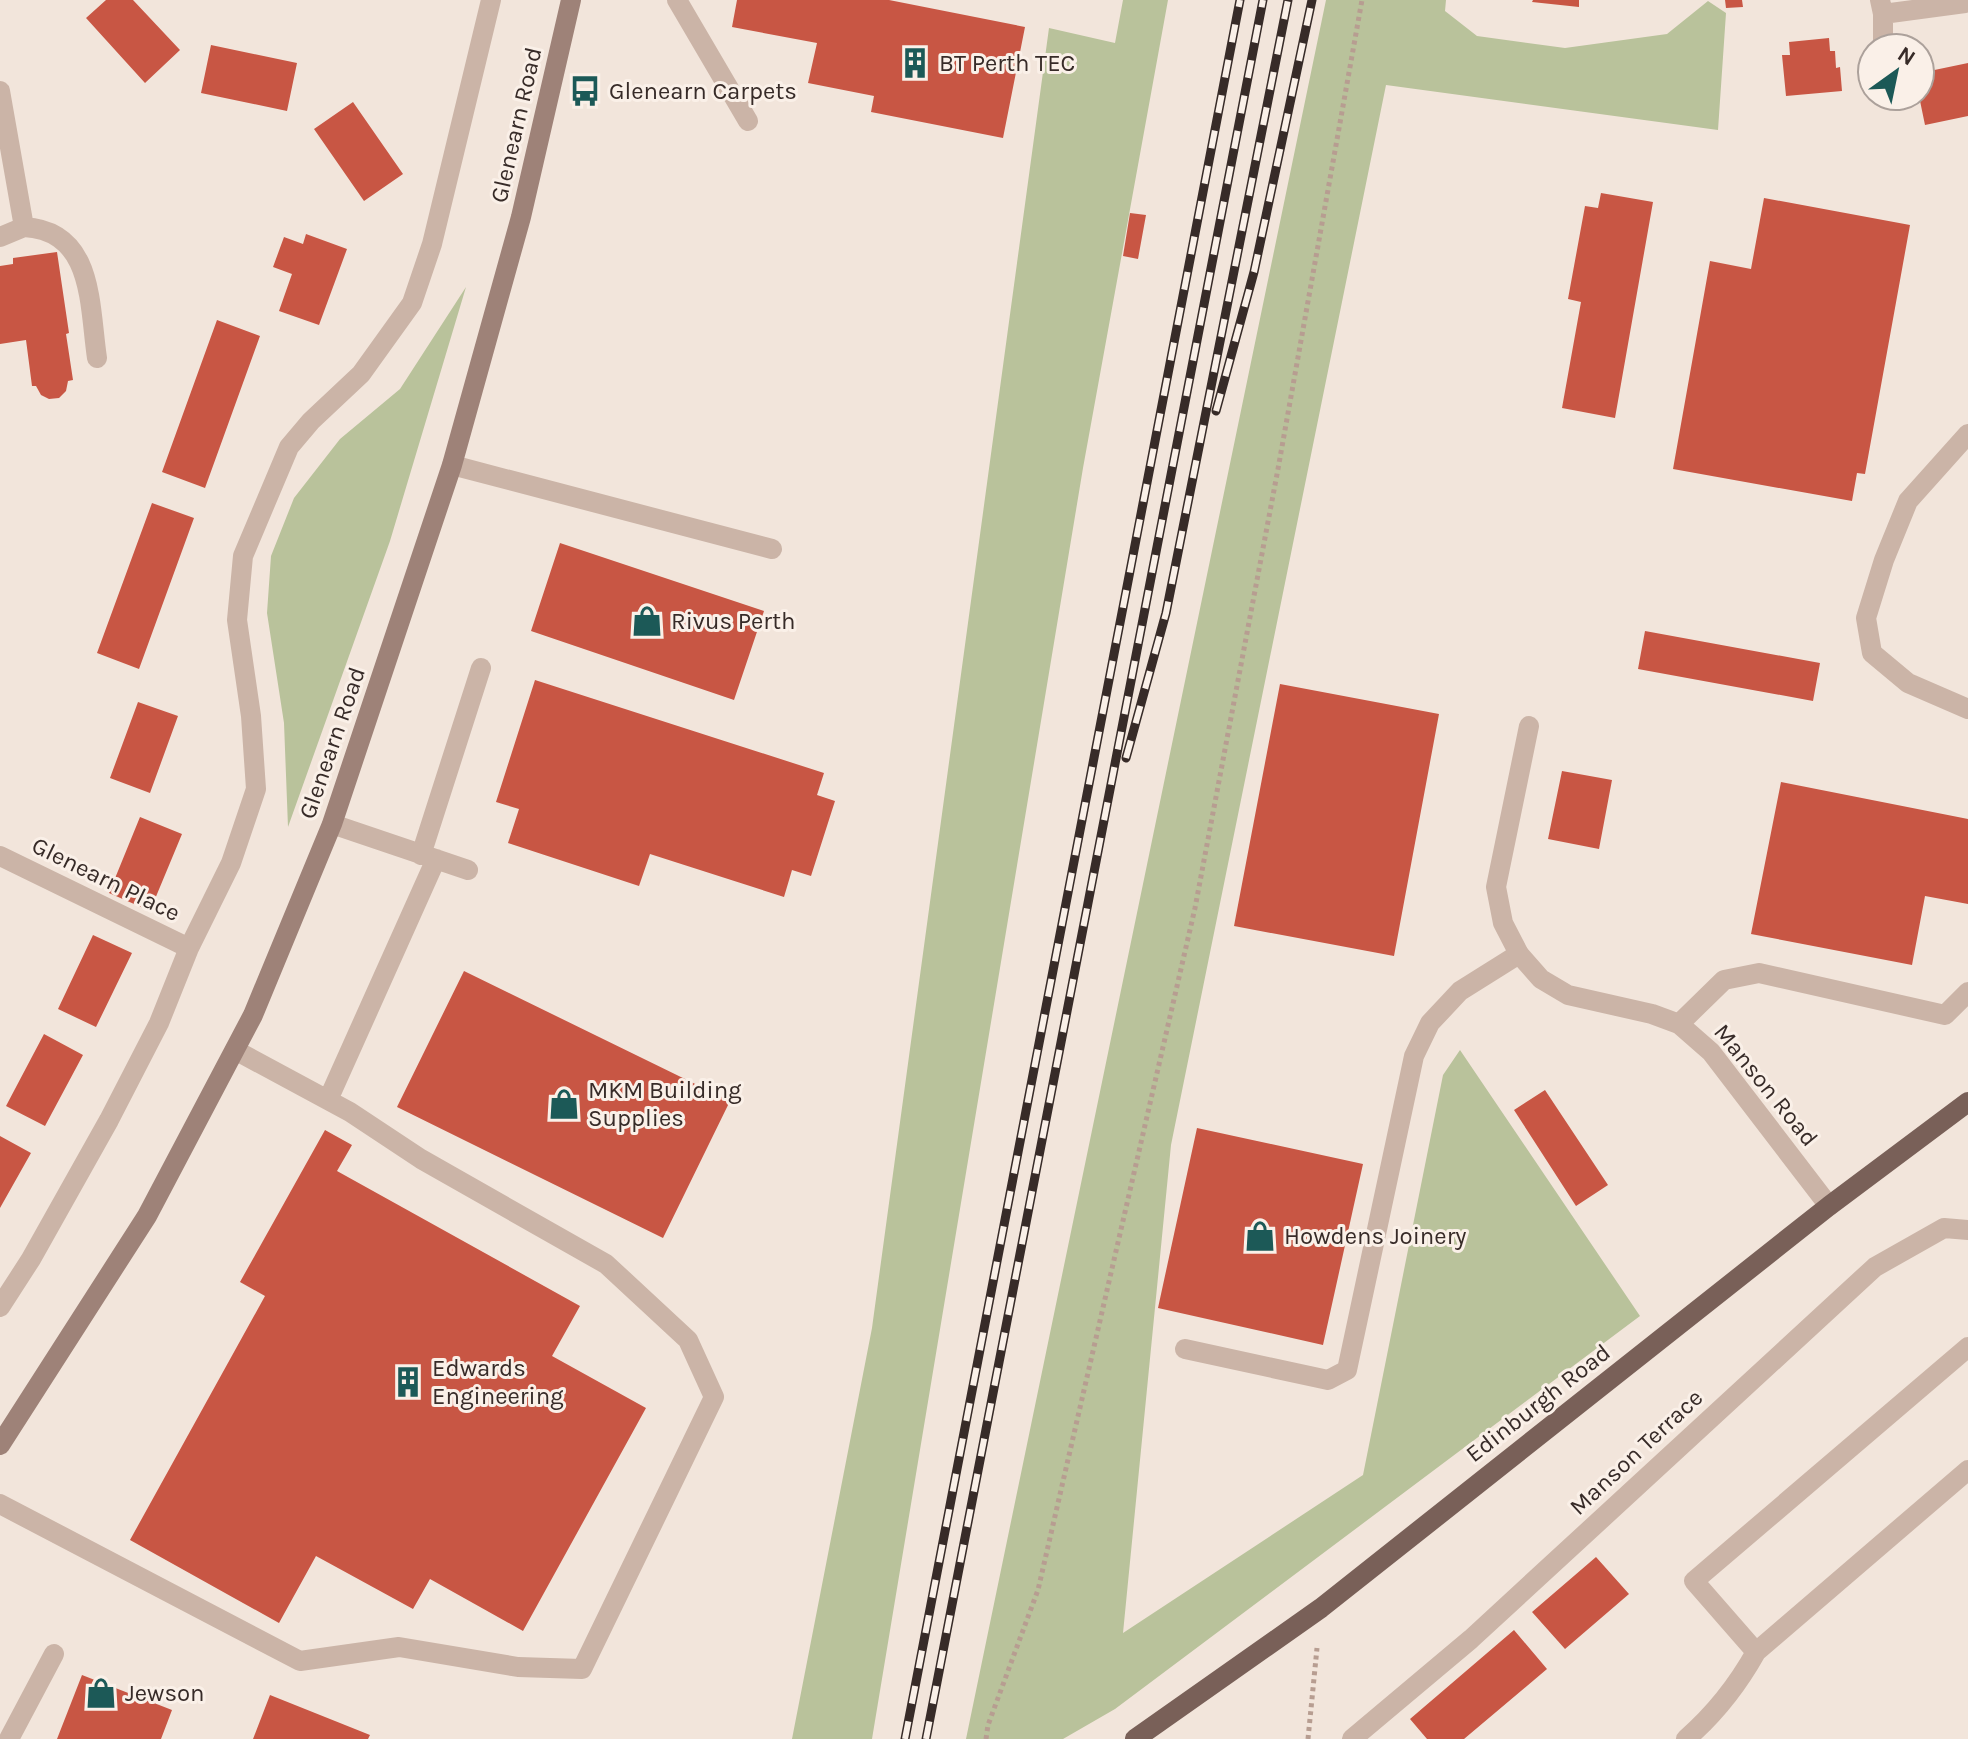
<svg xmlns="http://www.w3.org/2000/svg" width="1968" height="1739" font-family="Karla,sans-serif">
	<rect width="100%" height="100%" fill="#f2e5db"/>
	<path fill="#b9c29b" d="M1123,0H1168L1083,468L872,1739H792L872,1328L1049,28L1115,43Z
		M1326,0H1446L1445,11L1477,36L1565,48L1667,34L1708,1L1726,13L1718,130L1386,85L1171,1145L1123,1633L1363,1475L1443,1075L1460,1050L1640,1316L1115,1709L1063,1739H966Z
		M466,287L390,541L288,827L284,723L267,613L271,556L294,498L340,439L400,389Z"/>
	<path fill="#c85644" d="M106,0H133L180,50L145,83L86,18Z
		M737,0H889L1025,27L1003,138L871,112L874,96L808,83L817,43L732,27Z
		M1533,0H1579V7L1532,2Z
		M1725,0H1742L1743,7L1726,8Z
		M1829,38L1830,51H1835L1836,68L1840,67L1842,91L1786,96L1782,55H1790L1789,42Z
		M211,45L297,63L287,111L201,93Z
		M1968,63V116L1925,125L1919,96L1920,73Z
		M353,102L403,174L364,201L314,129Z
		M1601,193L1653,202L1615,418L1562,408L1581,302L1568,299L1585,206L1598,208Z
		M1764,198L1910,225L1865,474L1857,473L1852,501L1673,469L1710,261L1751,269Z
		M1130,213L1146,215L1138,259L1123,256Z
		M306,234L347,249L319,325L279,311L292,274L273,267L284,237L303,244Z
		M57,252L69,333L66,334L73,380L68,381L66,391L59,398L49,399L41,395L36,386H32L26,340L0,344V266L13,264V258Z
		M217,320L260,336L205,488L162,472Z
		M152,503L194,518L139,669L97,653Z
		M560,543L764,611L734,700L531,631Z
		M1645,631L1820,663L1813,701L1638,669Z
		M535,680L824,773L817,795L835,801L811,876L792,870L784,897L650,854L639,886L508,843L519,809L496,802Z
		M1280,684L1439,714L1394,956L1234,926Z
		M138,702L178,716L150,793L110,778Z
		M1562,771L1612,780L1599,849L1548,839Z
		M1781,782L1968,819V904L1925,896L1912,965L1751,934Z
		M140,817L182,834L150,911L109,893Z
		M93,935L132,953L96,1027L58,1009Z
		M464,971L730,1101L663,1238L397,1107Z
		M44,1034L83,1055L45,1126L6,1106Z
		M1545,1090L1608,1185L1576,1206L1514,1110Z
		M1197,1128L1363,1164L1323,1345L1158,1308Z
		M325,1130L352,1145L337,1171L580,1306L552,1356L646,1408L523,1631L430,1579L413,1609L316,1556L279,1623L130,1540L265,1296L240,1282Z
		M0,1136L31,1153L0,1208Z
		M1596,1557L1629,1594L1565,1649L1532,1612Z
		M1514,1630L1547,1669L1464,1739H1427L1410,1719Z
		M82,1675L172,1710L161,1739H57Z
		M270,1695L370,1735L368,1739H253Z"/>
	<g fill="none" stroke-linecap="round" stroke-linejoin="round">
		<path stroke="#b79d91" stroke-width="5" stroke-dasharray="4 4" stroke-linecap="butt" d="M986,1739L988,1725L1038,1590L1195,908L1278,469L1362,0
			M1308,1739L1317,1648"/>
		<path stroke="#cbb4a7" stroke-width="20" d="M677,0L748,121
			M0,91L24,227L0,237
			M24,227C94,231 89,304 97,358
			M1968,434L1908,501L1884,560L1866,618L1872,653L1908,683L1968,709
			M452,465L772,549
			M332,824L468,870
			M421,855L481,668
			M1679,1024L1724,980L1759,973L1945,1015L1968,992
			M328,1100L436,859
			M1185,1349L1328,1380L1347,1370L1414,1056L1430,1023L1460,991L1519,954
			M0,1504L300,1661L399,1647L518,1667L582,1669L714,1397L688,1340L606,1264L421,1159L350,1112L235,1050
			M1756,1652L1694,1581L1968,1347
			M9,1739L54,1654
			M1686,1739C1716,1713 1737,1686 1756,1652L1968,1470"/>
		<path stroke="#cbb4a7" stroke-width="20" d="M1880,0L1883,14V48
			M1883,14L1965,3
			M1529,726L1496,887L1503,923L1519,954L1541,979L1568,995L1652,1014L1679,1024L1711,1052L1829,1206
			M0,856L189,948
			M0,1307L31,1259L109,1120L159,1023L189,948L231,863L256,789L251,716L237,620L243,556L289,447L311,421L361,374L412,303L432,244L491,0
			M1352,1739L1471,1639L1875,1267L1944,1228L1968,1230"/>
		<path stroke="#9e8278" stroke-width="20" d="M0,1445L147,1216L253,1015L332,824L452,465L521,217L571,0"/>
		<path stroke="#796058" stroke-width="20" d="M1135,1739L1321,1608L1829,1206L1968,1102"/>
		<defs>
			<path id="rail" d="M1216,411L1254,272L1312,0
				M1126,758L1166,613L1288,0
				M905,1739L1240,0
				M926,1739L1263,0"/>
		</defs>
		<use href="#rail" stroke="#372b28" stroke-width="9"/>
		<use href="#rail" stroke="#faf0e8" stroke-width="6" stroke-dasharray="18" stroke-linecap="butt"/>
	</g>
	<defs>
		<symbol id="building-bare" viewBox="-9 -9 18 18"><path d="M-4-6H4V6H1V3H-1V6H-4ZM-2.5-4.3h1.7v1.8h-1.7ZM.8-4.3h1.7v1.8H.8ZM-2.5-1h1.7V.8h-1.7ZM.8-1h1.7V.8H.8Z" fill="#1c5957" stroke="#faf0e8" stroke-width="2.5" paint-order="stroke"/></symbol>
		<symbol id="bus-bare" viewBox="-9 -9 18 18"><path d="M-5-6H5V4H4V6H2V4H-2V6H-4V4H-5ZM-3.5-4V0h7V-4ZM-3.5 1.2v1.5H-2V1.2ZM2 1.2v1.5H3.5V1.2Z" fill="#1c5957" stroke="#faf0e8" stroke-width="2.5" paint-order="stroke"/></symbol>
		<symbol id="shop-bare" viewBox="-9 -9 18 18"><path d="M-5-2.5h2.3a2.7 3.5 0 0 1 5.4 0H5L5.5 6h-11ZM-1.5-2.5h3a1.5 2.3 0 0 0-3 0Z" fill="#1c5957" stroke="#faf0e8" stroke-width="2.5" paint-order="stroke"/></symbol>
	</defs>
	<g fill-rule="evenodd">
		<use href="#building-bare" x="893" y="41" width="44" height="44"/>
		<use href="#bus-bare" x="563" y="69" width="44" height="44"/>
		<use href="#shop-bare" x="625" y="599" width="44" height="44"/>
		<use href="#shop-bare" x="542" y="1082" width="44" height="44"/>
		<use href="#shop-bare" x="1238" y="1214" width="44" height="44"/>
		<use href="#building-bare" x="386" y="1360" width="44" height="44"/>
		<use href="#shop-bare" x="79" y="1671" width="44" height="44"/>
	</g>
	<g text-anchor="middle" stroke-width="6" stroke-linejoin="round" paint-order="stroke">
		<g font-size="24" fill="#372b28" stroke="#faf0e8" text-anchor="start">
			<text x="939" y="71">BT Perth TEC</text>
			<text x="609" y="99">Glenearn Carpets</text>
			<text x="671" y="629">Rivus Perth</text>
			<text x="588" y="1098">MKM Building<tspan x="588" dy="28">Supplies</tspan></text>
			<text x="1284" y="1244">Howdens Joinery</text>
			<text x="432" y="1376">Edwards<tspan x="432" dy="28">Engineering</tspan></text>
			<text x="125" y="1701">Jewson</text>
		</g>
		<g font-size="24" fill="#372b28" stroke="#faf0e8">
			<text transform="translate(516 125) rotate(-77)" y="8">Glenearn Road</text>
			<text transform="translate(332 743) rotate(-71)" y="8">Glenearn Road</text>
			<text transform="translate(106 879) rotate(26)" y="8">Glenearn Place</text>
			<text transform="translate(1766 1085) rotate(51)" y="8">Manson Road</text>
			<text transform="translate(1538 1403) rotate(-38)" y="8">Edinburgh Road</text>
			<text transform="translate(1636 1452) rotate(-43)" y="8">Manson Terrace</text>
		</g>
	</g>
	<g transform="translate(1896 72) rotate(33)"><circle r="38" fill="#faf0e8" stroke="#aca19b" stroke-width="2"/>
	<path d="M0-6L14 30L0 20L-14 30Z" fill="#1c5957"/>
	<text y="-12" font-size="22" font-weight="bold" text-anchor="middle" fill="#372b28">N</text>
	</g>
</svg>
